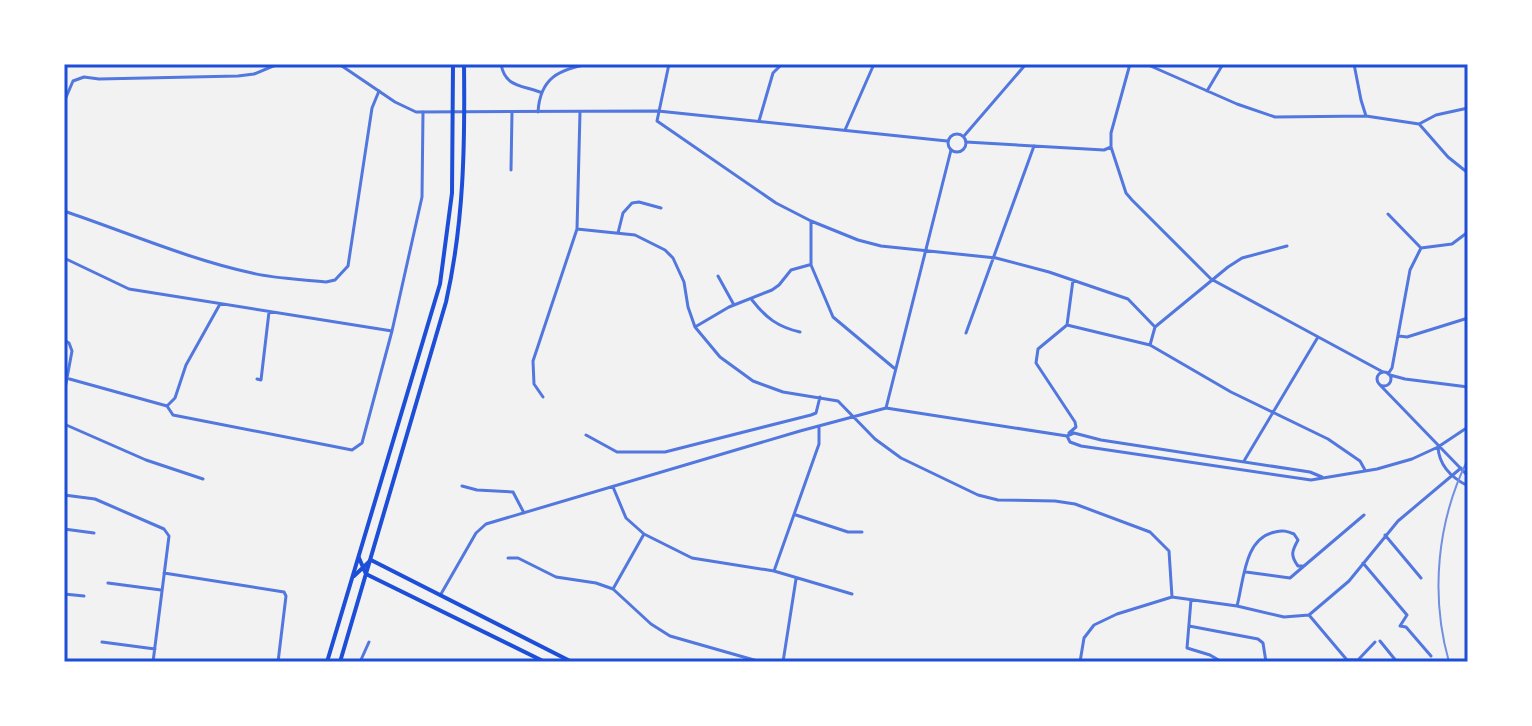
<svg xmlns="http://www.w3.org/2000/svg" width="1532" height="726" font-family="'Archivo Narrow',sans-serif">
	<rect width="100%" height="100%" fill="#f2f2f2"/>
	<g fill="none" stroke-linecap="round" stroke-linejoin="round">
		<path stroke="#5277de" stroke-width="3" d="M501,64C505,87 521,85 540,92
			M669,64L657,121L776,203L811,221L858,240L881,246L996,258L1049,272L1128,299L1155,327
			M1130,64L1111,133V147L1126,193L1132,200L1211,279L1383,372
			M1146,64L1237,104L1275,117L1366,116L1419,124L1436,115L1468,108
			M1354,64L1361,100L1366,116
			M1207,91L1223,64
			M64,102L73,81L84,77L99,79L238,76L254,74L278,64
			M538,112C540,78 559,69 590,64
			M759,121L773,73L782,64
			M1420,125L1448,157L1468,173
			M845,130L874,64
			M966,142L1104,150L1111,147
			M511,170L512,112
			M64,211C126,232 188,259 252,273C276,279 302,279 326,282L335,280L348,266L372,108L379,91
			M1388,214L1421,248
			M811,221V265L833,317L894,368
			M577,229L635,235L665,250L673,258L684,282L688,307L695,327L720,357L753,381L783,392L838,401L875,439L901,458L978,495L998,500L1055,501L1075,504L1150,532L1169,551L1172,597
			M618,233L623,213L632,203L639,202L661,208
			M64,258L129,289L392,331
			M718,276L734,305
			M752,300C766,318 778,327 800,332
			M1067,325L1150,345L1231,392L1328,439L1360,461L1365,470
			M695,327L729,307L772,290L779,285L791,270L809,265
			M966,333L1034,146
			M1399,336L1407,337L1468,318
			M64,340L69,343L72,351L64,394
			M1150,345L1155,327L1228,267L1242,258L1287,246
			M1377 379a7 7 0 1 1 14 0a7 7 0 1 1-14 0Z
			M1388,374L1392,368L1410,270L1421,248L1452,244L1468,232
			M1390,375L1405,379L1468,387
			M66,378L167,406L173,415L352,450L362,443L392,331L422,197L423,112
			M257,379L261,380L269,312
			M1380,385L1468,476
			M543,397L534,384L533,361L577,229L580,112
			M167,406L175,398L186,365L220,304
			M886,408L951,150
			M64,424L146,460L203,479
			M1069,433L1076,427L1075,422L1036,363L1038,349L1067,325L1073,280
			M586,435L617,452H665L811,415L816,413L820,397
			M1067,436L1074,433L1101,440L1310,472L1322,477
			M1438,447C1439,465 1452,478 1468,486
			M1244,461L1318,337
			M462,486L477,490L513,492L524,513
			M613,487L626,518L644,534L692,558L774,571L852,594
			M64,495L95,499L164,529L169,536L153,662
			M796,515L848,532H862
			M64,529L94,533
			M1385,535L1421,578
			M508,558H518L556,577L596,583L613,589L651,624L670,636L761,662
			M1363,563L1407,615L1400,626L1406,627L1431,656
			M774,571L819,444V427
			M1246,572L1290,578L1304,566
			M164,573L284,592L286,596L278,662
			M108,583L161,590
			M613,589L644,534
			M64,594L84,596
			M441,594L476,533L486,524L800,431L886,408L1067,436L1070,442L1081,446L1311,480L1377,469L1412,459L1438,447L1468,427
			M1191,600L1187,648L1210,655L1222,662
			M1237,606C1244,580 1244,538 1275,532C1283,530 1287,531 1294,534L1298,540C1292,551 1290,555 1298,566H1304L1364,515
			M1309,615L1347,660H1358L1375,642
			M1189,626L1258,639L1263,643L1266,662
			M1380,641L1397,662
			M102,642L155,649
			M360,662L369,642
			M783,662L796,579
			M1080,662L1084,638L1094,625L1117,614L1172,597L1237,606L1284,617L1309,615L1349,581L1398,521L1461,468"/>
		<path stroke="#5277de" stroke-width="3" d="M339,64L395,102L416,112L658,111L947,141
			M948 143a9 9 0 1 1 18 0a9 9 0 1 1-18 0Z
			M964,136L1026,64"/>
		<path stroke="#1d4ed8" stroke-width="4" d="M359,558L366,574L545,662
			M354,576L371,560L572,662"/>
		<path stroke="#1d4ed8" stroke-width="4" d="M327,662L440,284L452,193L453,64
			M340,662L446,302C464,222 465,145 464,64"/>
		<path stroke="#7290e2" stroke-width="2" d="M1449,662C1430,595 1437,521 1468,459"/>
	</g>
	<rect width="1532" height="726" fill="none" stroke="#ffffff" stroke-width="132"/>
	<rect x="66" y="66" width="1400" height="594" fill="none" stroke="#1d4ed8" stroke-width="3"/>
</svg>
